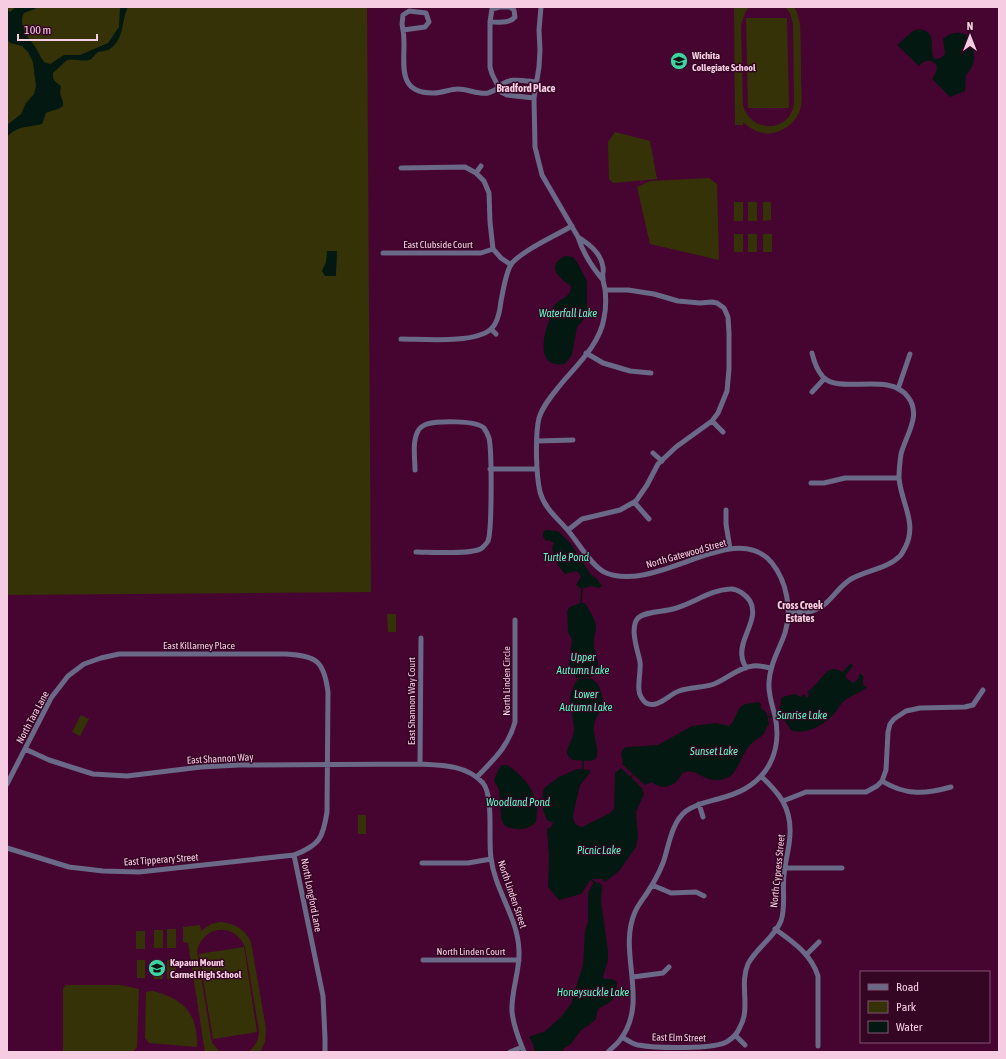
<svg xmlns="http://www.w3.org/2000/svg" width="1006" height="1059" font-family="'Asap Condensed',sans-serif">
	<rect width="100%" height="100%" fill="#460530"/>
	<path fill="#353207" d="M7,7H367L371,592L7,595Z
		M734,7H749L745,13L741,25L743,106C752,135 793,132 794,101L793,24L790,13L785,7H794L797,12L800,24C801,42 801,61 801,79C801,89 803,100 800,110C796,122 786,130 773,133C762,135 751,130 743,122V125H735Z
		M746,18H787L789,108H748Z
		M615,132L650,141L657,179L613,183L609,179L608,142Z
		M709,178L717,184L719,260L650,244L637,187L650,181Z
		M734,202H743V221H734Z
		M748,202H757V221H748Z
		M763,202H771V220L763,221Z
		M734,234H743V252H734Z
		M748,234H757V252H748Z
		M763,234H772V252H763Z
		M387,614H396V632H388Z
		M81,715L89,719L80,736L72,732Z
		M358,815H366V834H358Z
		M220,922C234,923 245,929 251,942L266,1029L265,1042L260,1052H248C256,1046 259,1040 259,1031L245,947C235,922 203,925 197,951L211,1038L213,1044L220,1052H205L188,943L183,942V927L200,925L201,931L211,924Z
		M167,929H176V948H167Z
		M154,930H163V948H154Z
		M136,931H145V949H136Z
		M244,947L257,1032L213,1039L199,954Z
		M137,960H145V978H137Z
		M167,960H176V979H167Z
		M154,961H163V979H154Z
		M66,985H120L139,989L137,1047L133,1052H63V988Z
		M153,991C185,999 198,1015 197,1047L149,1043L145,1038L146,992Z"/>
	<path fill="#031810" d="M16,7H37L35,9L24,13C18,24 27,37 34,45C38,50 40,57 44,62L50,64L64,55H80L108,43L119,27L120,7H128C121,20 125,39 110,49C106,51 102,51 98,52C94,55 93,59 89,60C82,62 74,58 67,60L53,73C52,81 56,82 61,86L60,93L63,102V106C59,110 52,110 46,113L42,124C30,127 16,126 7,137V125L21,114L26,103L34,94L36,86L33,62L28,52L22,46L10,43L7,39V9L10,12Z
		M918,29C939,32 928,45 934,59L941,58L945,54L943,39C952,31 960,31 970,37C974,53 978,62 966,75L965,91L950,97L932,79L936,72L937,66C932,59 925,59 919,66L897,45L913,31Z
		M327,251H337L336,276H325L322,271L326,262Z
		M565,256L573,257L577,262L587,281V313L584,319L577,327L572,354L570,358L564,364C536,369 543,336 549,321C551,316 551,310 554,306C561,296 570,300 571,286C559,278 545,266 565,256Z
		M547,530L558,531L571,544L591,575L596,578L602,586L599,588L591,586L582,589L576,585L581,577L579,573L576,571L565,574C558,566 553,558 552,547L554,543L548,540L546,541C543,537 542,535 544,531Z
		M581,603H585C589,610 595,618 596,626C596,633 593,639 594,645C595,659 604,664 592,677L576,678L570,669L569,665L572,640L568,632L567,611L569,608L572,606Z
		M851,663L853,666L846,675V678L853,683L858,679L859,675L861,674L864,677L863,679V685L867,687C861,693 852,695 845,700C840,704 838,710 833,715C824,725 805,736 791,730L785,721L783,720L779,708C782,704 780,701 782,697L795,694L801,697L804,694L806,697H808L809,694L807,692C810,690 813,687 815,685C824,677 828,663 842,672Z
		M578,679C582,679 587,678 591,679C600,682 604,697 602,706C600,714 593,720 594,729C594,740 600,749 596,759L590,761L572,760L567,754C567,745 574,738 574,729C573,709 564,699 578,679Z
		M759,702L761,704V708L766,712L769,724C767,726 766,729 765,732C762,737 753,741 749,746C737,761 739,781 714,780C704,780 696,769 685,772C680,774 680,778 677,781C671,788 658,789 652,782L645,785L622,764L623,763L621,754L624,748L627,747L658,745L692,726L716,723L729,726C737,721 735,707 746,704C750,703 755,703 759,702Z
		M502,765H507C518,772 532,785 535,799L538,800L536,822C532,827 523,830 516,829C512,828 507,828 504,825C499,820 501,797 499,790C498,787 496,784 494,781L498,770Z
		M621,768L642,788L644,794L636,812L638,836L636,847L619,871L605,882L602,879H591L581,894L559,900L548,887L549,856L547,829L551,827L553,822L548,821C542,813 541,798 544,788L559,777L577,769L590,770V773L580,785L573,815C573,821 575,826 582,827L610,813L614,809L615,773Z
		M594,882L600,883L602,886L601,901L608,951V960L603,977L604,979H612L617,982C615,1002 615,999 598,1009L596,1019L588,1026L581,1030L571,1044L564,1048L563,1052H535L532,1042L529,1037L531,1036L544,1032L560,1018L571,1004L583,965L585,930L588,922V893Z"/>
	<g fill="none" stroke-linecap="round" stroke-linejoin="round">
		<path stroke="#031810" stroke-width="1.5" d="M581,603L582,589
			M767,717L773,716
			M583,761V769
			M631,777L633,775
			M538,804H543
			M591,879L594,882"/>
		<path stroke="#6a6988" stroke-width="5" d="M500,7H510L514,10L515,17C509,24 498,22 490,22L492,9Z
			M541,7L539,30L540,50L539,67L534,98L535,147L542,175L578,237C583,253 592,267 603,280
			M409,11L426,13L429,22L425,27L403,30L402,24L403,15Z
			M403,30C408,55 391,94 434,93C442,93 450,89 458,89C468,89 479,95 488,93C492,92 496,89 499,88L492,74L490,67V22
			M534,98L507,95L501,92L499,88C506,76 525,81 536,82
			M401,168L465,167L476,173L484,181L489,193L490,222L493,249L501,258L511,265
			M476,173L481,166
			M578,237C589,244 601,253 603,267C604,276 602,269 603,278C603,284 604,283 605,289C606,298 606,309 604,318C600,344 577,365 561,384C553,394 543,405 539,418C535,435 536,475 540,492C545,510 559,519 570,533C579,544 591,565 604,572C655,596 735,517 772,563C787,582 792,610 785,633C779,650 770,664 769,682C768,694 772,704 775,716C779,734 777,754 766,770C754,787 737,794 718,799C707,802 696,804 686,811C671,823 669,846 663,863C659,873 653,884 647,893C643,899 638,905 635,912C617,953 650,1001 620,1040C617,1044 612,1048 608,1052
			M383,253H481L493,249
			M491,329L496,334
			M401,339C422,339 475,344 491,329C498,323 500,310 501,301C503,292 506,270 512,263C525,249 555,236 572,226
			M586,353L603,363L630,371L651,373
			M898,389L910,354
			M812,392L824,379
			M712,421L723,432
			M537,441L573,440
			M653,453L662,461
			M490,469H537
			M415,470C415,458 412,442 418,431C419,428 424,425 427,424C438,421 476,420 484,428C486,431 488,435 489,438C492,451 492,531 488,541C487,543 484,546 482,548C473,555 429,552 416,552
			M811,483H824L845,478H899
			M634,502L649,519
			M726,510V524L730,549
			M568,530L582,519L620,510L636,501L647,485L658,464L676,447L712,421L718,413L727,391L729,369V333L728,317L724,308L717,303L712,302L700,303L678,301L654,294L628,290H605
			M788,613C796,612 805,613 812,611C830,606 836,588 851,579C867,570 887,569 900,556C902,554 903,551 905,548C918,523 901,503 899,478C899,471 900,461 901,454C906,435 922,415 908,397C889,371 840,395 823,377C817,370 814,362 812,353
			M746,668C744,664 742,660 742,656C739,638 760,619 750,601C746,595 737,588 730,589C709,590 693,604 673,609C663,612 646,611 638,618C629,628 638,651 640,662C641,671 638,681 639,690C639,694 642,700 646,703C658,709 668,695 679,691C690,687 703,688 714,684C727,679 739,667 753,666C758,665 765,667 771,668
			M25,749L49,760L93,774L127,776L201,767L239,765L420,764C442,765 467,765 483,783C494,797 488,839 491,858C495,891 518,917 519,951C520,971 511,991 512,1011C513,1026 519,1039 524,1052
			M420,764L421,638
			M477,777C494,759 508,747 515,722V620
			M882,781C906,796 926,794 951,787
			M7,784L51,698L68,676L84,664L101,658L119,654H286C317,656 324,661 328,692L327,812C323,838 320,845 294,855L139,872L103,871L69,867L7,848
			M783,801L806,792H866L877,786L882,781L886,770L888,732L890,724L894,719L906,711L920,708L965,707L973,705L983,690
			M699,804L703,817
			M294,855L323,996L325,1038V1052
			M422,863H468L491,859
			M784,868H842
			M652,885L671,893L696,892L704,896
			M775,929C793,942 811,954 818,976V1046
			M806,955L819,942
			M423,960H519
			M633,977L663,973L669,967
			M735,1035L745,1045
			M622,1037C627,1040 633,1044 638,1045C655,1048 716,1050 728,1041C733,1038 738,1032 740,1027C751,1008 739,984 748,964C756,948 774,938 781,921C786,907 782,890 784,875C785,861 790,847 790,833C791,807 779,793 761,776
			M510,1052L522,1047"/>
	</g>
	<defs>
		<symbol id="school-disc" viewBox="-11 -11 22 22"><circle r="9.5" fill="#3ed4a2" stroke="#350524"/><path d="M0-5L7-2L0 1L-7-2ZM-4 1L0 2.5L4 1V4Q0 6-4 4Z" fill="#111"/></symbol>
	</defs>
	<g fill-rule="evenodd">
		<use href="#school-disc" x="669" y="51" width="20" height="20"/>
		<use href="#school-disc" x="147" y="958" width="20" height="20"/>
	</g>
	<g text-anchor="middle" stroke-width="3" stroke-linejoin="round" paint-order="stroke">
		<g font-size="10" font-weight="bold" fill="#f5cce1" stroke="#350524" text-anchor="start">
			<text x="692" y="59">Wichita<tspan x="692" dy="12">Collegiate School</tspan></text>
			<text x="170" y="966">Kapaun Mount<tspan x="170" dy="12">Carmel High School</tspan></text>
		</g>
		<g font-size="10" fill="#f5cce1" stroke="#350524">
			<text x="438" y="248">East Clubside Court</text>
			<text transform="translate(686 553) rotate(-16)" y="4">North Gatewood Street</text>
			<text x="199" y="649">East Killarney Place</text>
			<text transform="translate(506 681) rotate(-90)" y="4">North Linden Circle</text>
			<text transform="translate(411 701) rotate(-90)" y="4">East Shannon Way Court</text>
			<text transform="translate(32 717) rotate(-62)" y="4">North Tara Lane</text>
			<text transform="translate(220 758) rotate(-3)" y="4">East Shannon Way</text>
			<text transform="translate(161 859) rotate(-4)" y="4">East Tipperary Street</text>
			<text transform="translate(777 871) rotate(-84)" y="4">North Cypress Street</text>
			<text transform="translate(513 894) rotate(71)" y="4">North Linden Street</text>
			<text transform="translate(312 895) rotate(79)" y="4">North Longford Lane</text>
			<text x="471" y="955">North Linden Court</text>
			<text transform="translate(679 1037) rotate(1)" y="4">East Elm Street</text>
		</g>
		<g font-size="11" font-weight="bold" fill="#f5cce1" stroke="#350524">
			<text x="526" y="92">Bradford Place</text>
			<text x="800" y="609">Cross Creek<tspan x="800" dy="13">Estates</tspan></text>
		</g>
		<g font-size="11" font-style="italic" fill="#5afcc4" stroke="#350524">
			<text x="568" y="317">Waterfall Lake</text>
			<text x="566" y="561">Turtle Pond</text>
			<text x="583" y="661">Upper<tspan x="583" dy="13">Autumn Lake</tspan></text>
			<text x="586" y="698">Lower<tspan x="586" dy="13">Autumn Lake</tspan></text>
			<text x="802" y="719">Sunrise Lake</text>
			<text x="714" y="755">Sunset Lake</text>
			<text x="518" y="806">Woodland Pond</text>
			<text x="599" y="854">Picnic Lake</text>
			<text x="593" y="996">Honeysuckle Lake</text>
		</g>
	</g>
	<rect width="1006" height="1059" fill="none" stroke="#f5cce1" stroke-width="16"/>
	<rect x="860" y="971" width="130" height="72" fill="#350524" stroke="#825570"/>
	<rect x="868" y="984" width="20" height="6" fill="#6a6988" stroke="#825570"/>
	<text x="896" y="991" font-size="12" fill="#f5cce1">Road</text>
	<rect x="868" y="1001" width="20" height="12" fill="#353207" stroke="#825570"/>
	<text x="896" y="1011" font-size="12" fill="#f5cce1">Park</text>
	<rect x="868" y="1021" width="20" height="12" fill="#031810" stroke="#825570"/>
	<text x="896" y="1031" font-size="12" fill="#f5cce1">Water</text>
	<g transform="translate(970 36)" stroke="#350524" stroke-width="3" paint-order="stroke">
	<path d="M0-3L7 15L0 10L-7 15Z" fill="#f5cce1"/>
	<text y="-6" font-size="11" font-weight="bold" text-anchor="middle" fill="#f5cce1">N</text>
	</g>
	<path d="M18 34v6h79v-6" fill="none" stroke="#f5cce1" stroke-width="2"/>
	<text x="24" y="34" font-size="12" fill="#f5cce1" stroke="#350524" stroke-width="3" paint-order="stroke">100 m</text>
</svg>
